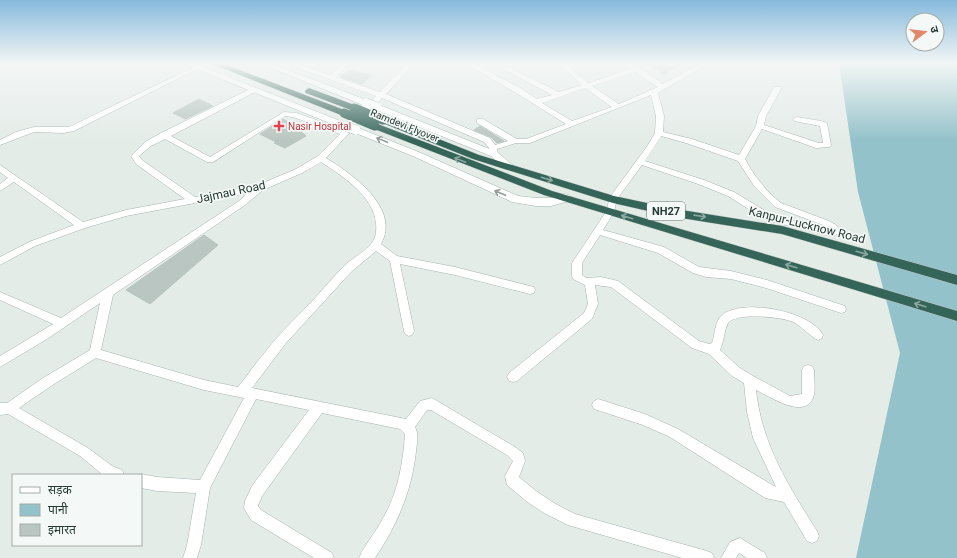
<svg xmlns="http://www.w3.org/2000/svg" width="957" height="558" font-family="Roboto,'Noto Sans Devanagari',sans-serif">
	<rect width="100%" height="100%" fill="#e4ece8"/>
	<path fill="#93c2ca" d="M839,63H957V558H856L900,353L858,192Z"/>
	<path fill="#bac6c1" stroke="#b7c4bf" d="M646,63H684L664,74Z
		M349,70L372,75L362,84L340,77Z
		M199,99L213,106L185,119L173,113Z
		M283,119L292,124L306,136L285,148L274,143L276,142L260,134Z
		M480,126L504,141L497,143L491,137L474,130Z
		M204,235L218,245L150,304L126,290Z"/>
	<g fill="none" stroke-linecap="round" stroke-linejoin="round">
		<defs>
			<path id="street" d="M284,63H294L330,75L344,63H351L336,77L380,92L408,63H415L386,94L490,138L495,145L508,141L477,123V119H483L517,139H526L566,124L513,91L464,63H472L519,87L537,99L552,95L492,63H500L559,92L582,85L558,63H565L588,83L631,69L624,63H632L663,84L702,63H710L658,93L664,116L663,132L692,139L739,155L756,126L758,116L774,87H780L781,89L766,116L764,125L819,143H823L820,126L794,121L793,119L797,117L821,121L827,123L831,145L830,147L816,148L762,129L745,159C754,176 766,191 781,203L829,221L836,225L841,232L839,234L830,236L766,220L728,196L698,184L642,165L617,199L614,212L603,230L664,247L699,267L731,271L767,280L845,306L846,309L845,312L841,313L766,288L731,279L706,277L693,273L658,253L600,235L582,263V275L586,278L601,277L618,281L699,341L709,344L712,343C715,334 715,321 722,315C743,298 811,311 823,335L822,338L818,340C809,336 802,326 793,322C783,317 735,312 728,323C724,331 724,341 720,350L740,368L753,376L790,396L802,394V370L804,366L808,365L812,366L814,370C814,378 816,390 813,398C804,420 769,396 756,390C762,445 788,485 817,531L819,536L817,541L812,543L807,541L784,502L765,498L670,437L643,425L594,409L592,405L594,401L598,399L645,414L678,429L776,487L753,438L747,412L744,383L732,376L709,354L692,348L611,287L595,285L598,304L592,319L517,381L513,382L509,381L507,377L509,373L584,313L588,304L585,285L573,279L572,276V263L606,212L610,197L648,145L655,133L656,116L651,95L530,143H516L497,149L498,154L494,157L490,154L489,148L484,142L382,98L326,158C352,174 401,208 381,244L397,256L455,267L530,286L534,287L535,290L534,293L530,294L455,275L400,264L414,331L413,334L409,336L405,334L404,331L390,261L376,251L351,272L286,343L252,388L406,419L420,401L432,398L515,447L523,453L525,461L519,477L536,491L554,503L575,514L707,551L712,553L714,558H682L568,525L544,513L526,501L507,485L505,476L513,461L507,455L431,410H427L415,427C419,434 417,443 416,451C412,491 397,525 375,558H359C365,544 376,532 383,518C398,493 403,463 405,434L400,429L322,413L262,496L258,506L261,510L332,553L334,558H314L251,520L244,508L245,501L252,486L309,410L256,399L210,488L201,545L197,558H183L187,545L196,493L157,491L141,488V475H140L141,474L157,477L200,480L244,398L204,390L96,358L51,386L19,408L88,448L112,466L122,470L124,475H103L80,456L8,414L0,415V403H7L43,378L90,350L100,303L47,339L0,367V356L53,324L0,300V292L61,318L239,201L248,193L126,216L85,228L35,246L0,265V257L29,242L74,225L14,182L0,191V184L8,178L0,172V165L83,222L126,210L185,199L136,164L131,156L145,142L161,133L252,88H255L259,90L171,136L210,157L284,112L297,113L344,130L376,96ZM635,72L658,87L619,104L592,86ZM585,88L612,107L572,121L542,103ZM285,116L293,117L340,134L318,156L296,169L258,185L195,197L142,160L139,156L151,146L165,139L207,162H213ZM661,136L686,143L738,161L754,186L775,207L823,225L830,230L772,215L734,192L704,180L645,161ZM321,162C344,177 380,200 376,232C375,248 354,256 344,266C334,276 325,287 315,298C299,315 281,332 266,351C256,362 248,375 238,387L204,380L101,350L113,295L245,205L263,190L302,173Z
				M196,66L201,67L74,131L63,133L34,132L0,145V140L16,132L34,127H69Z
				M740,538L765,553L767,558H747L739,553L736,558H721L730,542Z"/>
			<path id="secondary" d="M182,63H193L348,124L350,126L345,129L342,128Z
				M259,63H270L369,101L370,103L369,105H363Z
				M377,104L497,152L515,167L514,169H506L491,156L374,109L373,107L374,105Z
				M356,127L421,153L518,196L536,198H551L565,194L569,195L570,198L569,201L551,206H536L512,202L415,157L353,132L351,130Z"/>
			<path id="highway" d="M210,63H221L347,111L348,113L344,116L341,115Z
				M309,88L357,106L358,108L354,111L351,110L306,93L305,91Z
				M383,117L479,155L614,196L675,209L782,226L957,275V285L782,234L675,217L613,203L473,159L380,122L378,120L380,118Z
				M375,123L552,191L957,311V321L544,195L372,128L370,126Z"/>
		</defs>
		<use href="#street" stroke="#a7b3af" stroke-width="1"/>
		<use href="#secondary" stroke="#a4b6af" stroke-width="1"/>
		<use href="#highway" stroke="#c2c8c6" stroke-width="1"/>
		<use href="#street" fill="#fff" fill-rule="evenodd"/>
		<use href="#secondary" fill="#fff" fill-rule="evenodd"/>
		<use href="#highway" fill="#356459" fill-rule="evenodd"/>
		<defs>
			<path id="secondary-bridge" d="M366,103L377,107
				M345,126L356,130"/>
			<path id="highway-bridge" d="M354,108L383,120
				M344,113L375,126"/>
		</defs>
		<use href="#secondary-bridge" stroke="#a4b6af" stroke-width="10" stroke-linecap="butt"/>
		<use href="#highway-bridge" stroke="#c2c8c6" stroke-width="10" stroke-linecap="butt"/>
		<use href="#secondary-bridge" stroke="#fff" stroke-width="9"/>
		<use href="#highway-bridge" stroke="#356459" stroke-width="9"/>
	</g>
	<defs><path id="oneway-shaft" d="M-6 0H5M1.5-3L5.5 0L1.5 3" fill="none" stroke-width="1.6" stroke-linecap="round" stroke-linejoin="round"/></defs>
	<g stroke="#929d9a">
		<use href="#oneway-shaft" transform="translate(382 140) rotate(-158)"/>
		<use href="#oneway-shaft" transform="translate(500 193) rotate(-157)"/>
	</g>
	<g stroke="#8ba7a0">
		<use href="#oneway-shaft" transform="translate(460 160) rotate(-158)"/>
		<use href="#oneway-shaft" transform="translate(547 179) rotate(17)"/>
		<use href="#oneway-shaft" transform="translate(700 216) rotate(8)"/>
		<use href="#oneway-shaft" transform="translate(627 217) rotate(-164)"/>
		<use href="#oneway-shaft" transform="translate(862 253) rotate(16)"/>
		<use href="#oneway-shaft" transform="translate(791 266) rotate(-163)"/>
		<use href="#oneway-shaft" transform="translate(920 305) rotate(-163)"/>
	</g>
	<linearGradient id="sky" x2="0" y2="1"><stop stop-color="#86badc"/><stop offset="0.45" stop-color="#f3f6f5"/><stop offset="1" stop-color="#f3f6f5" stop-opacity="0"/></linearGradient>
	<rect width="957" height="141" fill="url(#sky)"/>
	<path fill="#e0444e" stroke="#f4f8f6" stroke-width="1.5" d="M277 120h4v4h4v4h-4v4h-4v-4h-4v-4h4z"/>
	<g text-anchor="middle" stroke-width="3.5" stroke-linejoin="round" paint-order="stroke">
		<g font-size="10" fill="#263b35" stroke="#f4f8f6">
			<text transform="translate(405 125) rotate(22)" y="4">Ramdevi Flyover</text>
		</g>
		<g font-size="10" fill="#be3a42" stroke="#f4f8f6" text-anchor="start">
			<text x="288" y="130">Nasir Hospital</text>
		</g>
		<rect fill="#f4f8f6" stroke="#64746f" stroke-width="1" x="647" y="202" width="38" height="18" rx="3"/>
		<g font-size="11" font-weight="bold" fill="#263b35">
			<text x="666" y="215">NH27</text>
		</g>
		<g font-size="12" fill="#263b35" stroke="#f4f8f6">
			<text transform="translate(231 192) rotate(-12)" y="4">Jajmau Road</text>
			<text transform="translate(807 225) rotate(14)" y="4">Kanpur-Lucknow Road</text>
		</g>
	</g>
	<rect x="12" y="474" width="130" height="72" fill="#f4f8f6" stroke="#a2aca9"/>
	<rect x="20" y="487" width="20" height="6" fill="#ffffff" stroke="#a2aca9"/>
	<text x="48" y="494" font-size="12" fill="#263b35">सड़क</text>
	<rect x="20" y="504" width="20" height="12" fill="#93c2ca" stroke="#a2aca9"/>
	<text x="48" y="514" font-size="12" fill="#263b35">पानी</text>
	<rect x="20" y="524" width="20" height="12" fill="#bac6c1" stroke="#a2aca9"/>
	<text x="48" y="534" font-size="12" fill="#263b35">इमारत</text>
	<g transform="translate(925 32) rotate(75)"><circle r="19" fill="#f4f8f6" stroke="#a2aca9"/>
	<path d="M0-3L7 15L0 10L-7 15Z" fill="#e1876d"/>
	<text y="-6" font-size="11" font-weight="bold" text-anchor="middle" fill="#263b35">उ</text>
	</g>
</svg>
